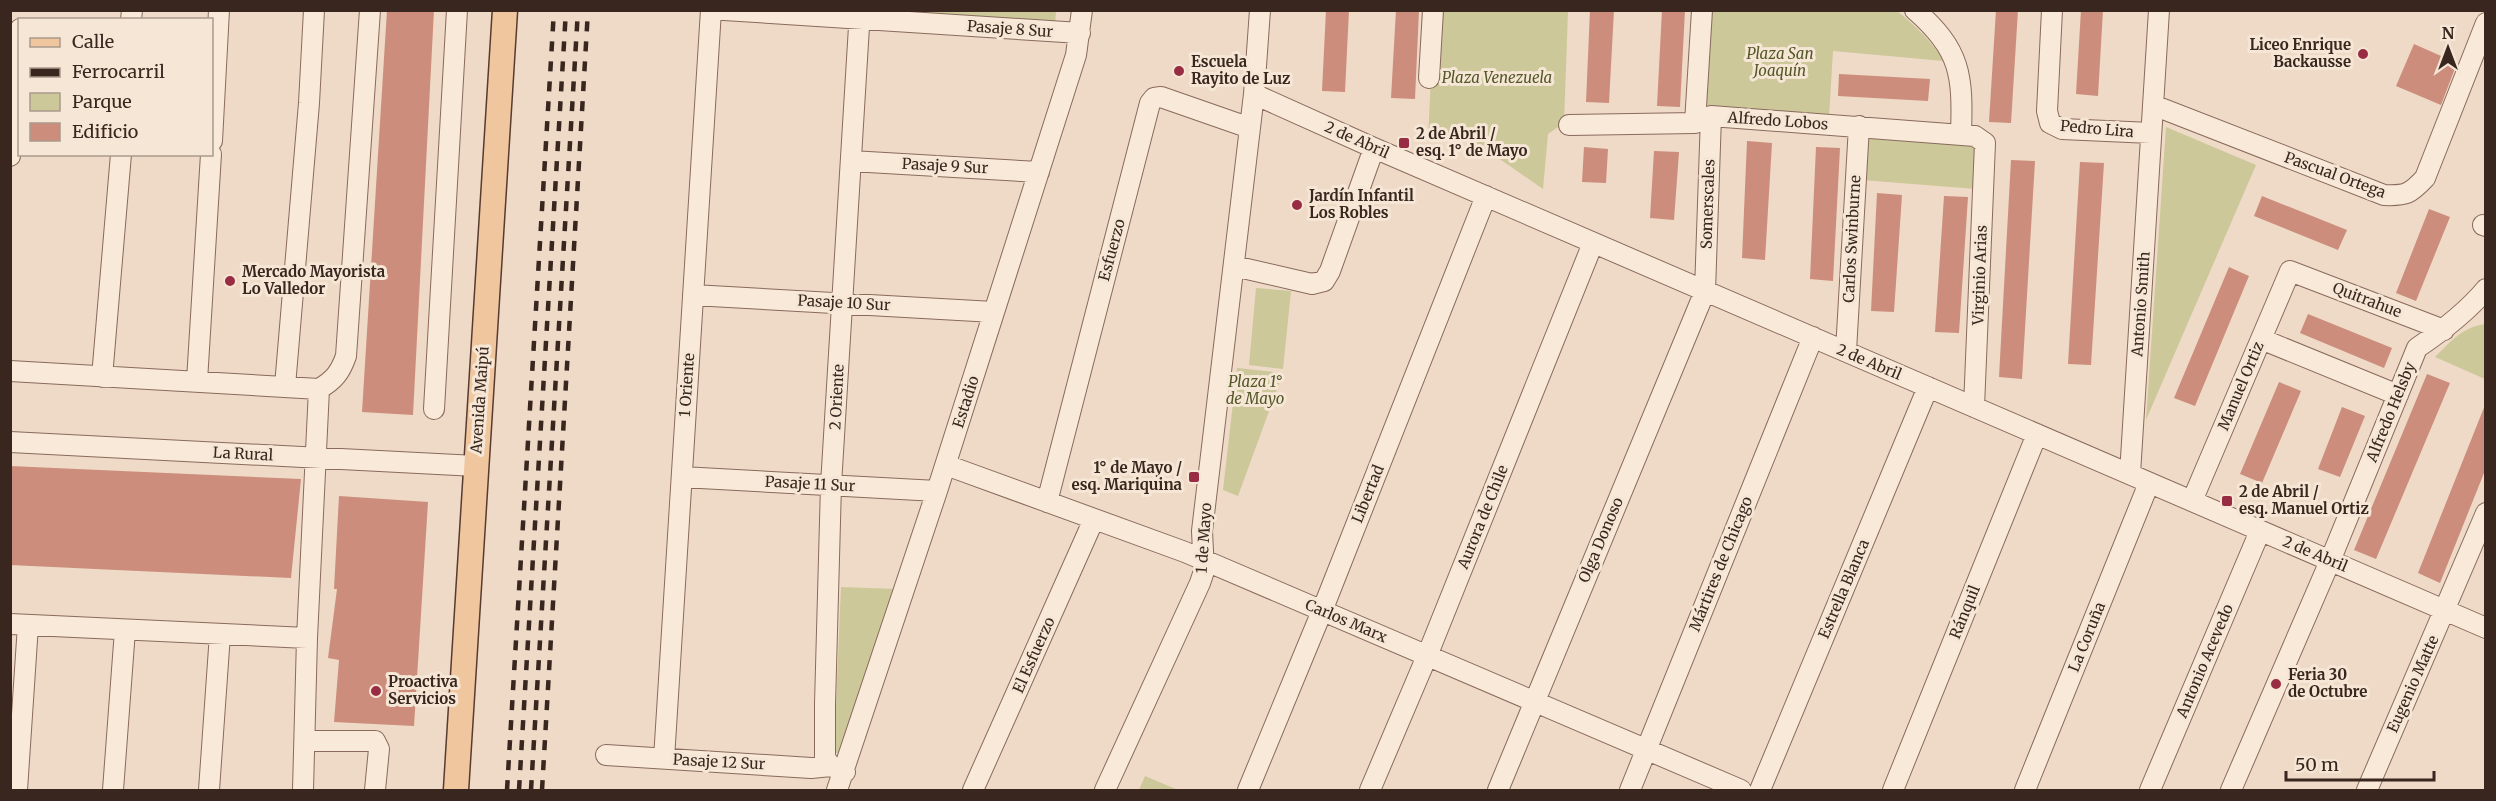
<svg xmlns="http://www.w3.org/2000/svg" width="2496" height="801" font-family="Merriweather,serif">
	<rect width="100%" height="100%" fill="#eedac6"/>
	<path fill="#ccc89a" d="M881,10L1056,11L1055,25Z
		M1434,11H1568L1564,123L1548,134L1543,189L1475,142L1428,140Z
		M1712,11H1897C1915,25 1931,41 1944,61L1833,51L1829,117L1705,110Z
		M2166,127L2256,165L2146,420Z
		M1866,130L1979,137L1976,189L1862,180Z
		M1256,288L1291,291L1283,369L1249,365Z
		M2485,324V379L2435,357C2450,342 2463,327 2485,324Z
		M1237,368L1283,373L1238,496L1223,490Z
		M841,587L896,589L840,754L834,752Z
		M1145,776L1178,790H1139Z"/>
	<path fill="#cc8d7c" d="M387,10H434L413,415L362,412Z
		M1326,10H1349L1345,92L1322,91Z
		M1396,10H1419L1415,99L1391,98Z
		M1590,10H1614L1609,103L1586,102Z
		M1662,10H1685L1680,107L1657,106Z
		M1996,10H2018L2011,123L1989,122Z
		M2081,10H2103L2098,96L2076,94Z
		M2414,44L2457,63L2441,105L2396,86Z
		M1839,74L1930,79L1928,101L1838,96Z
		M1747,141L1772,143L1765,260L1742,258Z
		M1584,147L1608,149L1606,183L1582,182Z
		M1816,147L1840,148L1833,281L1810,279Z
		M1654,151L1679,152L1674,220L1650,218Z
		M2011,160L2035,161L2022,379L1999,377Z
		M2080,162L2104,163L2091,365L2068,364Z
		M1877,193L1902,195L1894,312L1871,311Z
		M1944,196L1968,197L1959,333L1935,332Z
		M2262,196L2347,230L2338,250L2254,216Z
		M2429,209L2450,217L2416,301L2396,293Z
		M2229,267L2249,276L2195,406L2174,398Z
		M2308,314L2392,348L2384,368L2300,333Z
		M2427,374L2450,383L2376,559L2354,550Z
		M2279,382L2301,391L2262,483L2240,474Z
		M2485,405L2486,468L2440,583L2418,573Z
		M2342,407L2365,416L2340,477L2318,469Z
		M10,466L301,479L291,578L10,565Z
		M339,496L428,502L414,726L334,722L339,660L328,658L337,589H334Z"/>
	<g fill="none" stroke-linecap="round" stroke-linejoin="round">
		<defs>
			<path id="minor" d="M724,10L1080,33
				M1915,10C1961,50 1963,75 1961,134
				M2052,10L2047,111L2050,123L2062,129L2151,133
				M131,20L132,10
				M1429,78L1433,10
				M1254,94L1374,148L2486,628
				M2153,105L2384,195C2406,196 2410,194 2425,178L2486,23
				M1695,123L1702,10
				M1569,125L1695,123L1711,116L1975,136L1985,143L1974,407
				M212,141L219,10
				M10,156L20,29
				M851,161L1039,172
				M2483,225L2486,226
				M1234,266L1312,284L1324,281L1330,271L1374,148
				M693,295L994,312
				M2261,339L2398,395
				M1846,351L1859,126
				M10,371L319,389
				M102,377L121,154
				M197,381L211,154
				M285,386L309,103L314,10
				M434,409L457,10
				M10,442L476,466
				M946,465L1185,552L1741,790
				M2130,474L2159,10
				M682,477L937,491
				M2192,501L2290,271L2444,330
				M1047,502L1150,103L1154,98L1161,97L1250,128
				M10,624L307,638
				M305,741H375L379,749L375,790
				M606,755L811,768L831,766
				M664,759L711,10
				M845,772L831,766L825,758V704L831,485L860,10
				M17,790L28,625
				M113,790L125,630
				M209,790L220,634
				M303,790L307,638L319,389C334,380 340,373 346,356L370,10
				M837,790L937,491L1076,55L1082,10
				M973,790L1094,519
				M1105,790L1200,583L1204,571L1202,531L1254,94L1260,10
				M1248,790L1322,611L1486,196
				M1370,790L1427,656L1593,243
				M1498,790L1705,291L1711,116
				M1630,790L1813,337
				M1760,790L1928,387
				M1893,790L2037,434
				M2025,790L2149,483
				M2150,790L2260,531
				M2231,790L2330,561L2417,348C2442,331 2466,313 2486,289
				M2367,790L2486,513"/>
			<path id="major" d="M456,790L505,10"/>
		</defs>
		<use href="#minor" stroke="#896a5c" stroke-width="22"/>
		<use href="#major" stroke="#573a30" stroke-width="27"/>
		<use href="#minor" stroke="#f9e9d9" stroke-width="20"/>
		<use href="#major" stroke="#f0c69f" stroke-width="24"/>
		<path stroke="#39271f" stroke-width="4.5" stroke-dasharray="10 10" stroke-linecap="butt" d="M507,790L554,10
			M519,790L566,10
			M531,790L578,10
			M542,790L588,10"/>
	</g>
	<g fill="#982c43" stroke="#f5e6d5" stroke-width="2">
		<circle cx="2363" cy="54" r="6"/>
		<circle cx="1179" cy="71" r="6"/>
		<rect x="1398" y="137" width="12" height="12" rx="3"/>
		<circle cx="1297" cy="205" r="6"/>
		<circle cx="230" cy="281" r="6"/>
		<rect x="1188" y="471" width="12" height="12" rx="3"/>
		<rect x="2221" y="495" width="12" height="12" rx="3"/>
		<circle cx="2276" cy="684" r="6"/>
		<circle cx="376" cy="691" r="6"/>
	</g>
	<g text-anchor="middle" stroke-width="6" stroke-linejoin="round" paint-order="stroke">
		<g font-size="15" fill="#39271f" stroke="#f5e6d5">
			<text transform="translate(1010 29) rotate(4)" y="5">Pasaje 8 Sur</text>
			<text transform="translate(1778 121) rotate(4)" y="5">Alfredo Lobos</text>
			<text transform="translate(2097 129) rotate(5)" y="5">Pedro Lira</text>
			<text transform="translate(1357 140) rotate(24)" y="5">2 de Abril</text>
			<text transform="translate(945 166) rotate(3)" y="5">Pasaje 9 Sur</text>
			<text transform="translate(2335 175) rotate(20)" y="5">Pascual Ortega</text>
			<text transform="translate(1708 204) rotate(-88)" y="5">Somerscales</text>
			<text transform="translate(1852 239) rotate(-87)" y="5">Carlos Swinburne</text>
			<text transform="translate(1112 250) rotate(-75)" y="5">Esfuerzo</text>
			<text transform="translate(1980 275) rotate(-88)" y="5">Virginio Arias</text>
			<text transform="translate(2367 300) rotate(21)" y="5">Quitrahue</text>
			<text transform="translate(844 303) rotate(3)" y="5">Pasaje 10 Sur</text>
			<text transform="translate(2141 304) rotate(-86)" y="5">Antonio Smith</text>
			<text transform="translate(1869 362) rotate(23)" y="5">2 de Abril</text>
			<text transform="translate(687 385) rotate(-86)" y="5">1 Oriente</text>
			<text transform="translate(2241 386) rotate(-67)" y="5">Manuel Ortiz</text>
			<text transform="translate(837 397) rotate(-87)" y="5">2 Oriente</text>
			<text transform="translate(480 400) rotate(-86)" y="5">Avenida Maipú</text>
			<text transform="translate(966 402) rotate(-72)" y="5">Estadio</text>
			<text transform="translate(2391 412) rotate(-68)" y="5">Alfredo Helsby</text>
			<text transform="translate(243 454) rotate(3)" y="5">La Rural</text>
			<text transform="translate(810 484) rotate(3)" y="5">Pasaje 11 Sur</text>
			<text transform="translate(1368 494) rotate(-68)" y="5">Libertad</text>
			<text transform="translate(1483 517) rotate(-68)" y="5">Aurora de Chile</text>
			<text transform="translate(1204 538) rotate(-86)" y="5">1 de Mayo</text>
			<text transform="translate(1601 540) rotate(-67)" y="5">Olga Donoso</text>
			<text transform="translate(2315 554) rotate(23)" y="5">2 de Abril</text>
			<text transform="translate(1721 564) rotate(-68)" y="5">Mártires de Chicago</text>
			<text transform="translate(1844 589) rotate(-67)" y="5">Estrella Blanca</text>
			<text transform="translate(1965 612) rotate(-68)" y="5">Ránquil</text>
			<text transform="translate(1346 621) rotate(23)" y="5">Carlos Marx</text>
			<text transform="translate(2087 637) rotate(-68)" y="5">La Coruña</text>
			<text transform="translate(1034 655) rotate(-66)" y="5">El Esfuerzo</text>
			<text transform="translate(2205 661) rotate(-67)" y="5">Antonio Acevedo</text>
			<text transform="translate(2413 684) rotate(-66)" y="5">Eugenio Matte</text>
			<text transform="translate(719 762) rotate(3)" y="5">Pasaje 12 Sur</text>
		</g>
		<g font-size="15" font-weight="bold" fill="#39271f" stroke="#f5e6d5" text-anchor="start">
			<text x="2351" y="50" text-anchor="end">Liceo Enrique<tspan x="2351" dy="17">Backausse</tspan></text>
			<text x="1191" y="67">Escuela<tspan x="1191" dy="17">Rayito de Luz</tspan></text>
			<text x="1416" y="139">2 de Abril /<tspan x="1416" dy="17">esq. 1° de Mayo</tspan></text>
			<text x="1309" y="201">Jardín Infantil<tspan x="1309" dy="17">Los Robles</tspan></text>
			<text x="242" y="277">Mercado Mayorista<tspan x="242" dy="17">Lo Valledor</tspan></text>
			<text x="1182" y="473" text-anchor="end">1° de Mayo /<tspan x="1182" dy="17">esq. Mariquina</tspan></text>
			<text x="2239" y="497">2 de Abril /<tspan x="2239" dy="17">esq. Manuel Ortiz</tspan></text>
			<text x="2288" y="680">Feria 30<tspan x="2288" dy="17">de Octubre</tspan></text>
			<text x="388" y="687">Proactiva<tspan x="388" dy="17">Servicios</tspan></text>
		</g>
		<g font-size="15" font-style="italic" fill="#535626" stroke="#f5e6d5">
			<text x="1780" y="59">Plaza San<tspan x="1780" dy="17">Joaquín</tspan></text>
			<text x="1497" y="83">Plaza Venezuela</text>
			<text x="1255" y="387">Plaza 1°<tspan x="1255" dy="17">de Mayo</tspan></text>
		</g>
	</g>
	<rect width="2496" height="801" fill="none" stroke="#39271f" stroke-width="24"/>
	<rect x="18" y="18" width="195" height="138" fill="#f5e6d5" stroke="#aa9a8c" stroke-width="1.5"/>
	<rect x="30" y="38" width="30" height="9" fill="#f0c69f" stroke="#aa9a8c" stroke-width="1.5"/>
	<text x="72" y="48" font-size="18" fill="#39271f">Calle</text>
	<rect x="30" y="68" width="30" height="9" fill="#39271f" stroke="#aa9a8c" stroke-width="1.5"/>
	<text x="72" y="78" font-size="18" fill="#39271f">Ferrocarril</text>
	<rect x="30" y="93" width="30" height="18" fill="#ccc89a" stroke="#aa9a8c" stroke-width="1.5"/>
	<text x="72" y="108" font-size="18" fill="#39271f">Parque</text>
	<rect x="30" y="123" width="30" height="18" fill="#cc8d7c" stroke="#aa9a8c" stroke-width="1.5"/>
	<text x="72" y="138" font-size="18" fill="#39271f">Edificio</text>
	<g transform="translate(2448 48)" stroke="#f5e6d5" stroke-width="4.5" paint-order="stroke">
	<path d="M0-4.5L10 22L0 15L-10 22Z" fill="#39271f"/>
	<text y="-9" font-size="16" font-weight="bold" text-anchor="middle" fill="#39271f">N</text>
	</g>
	<path d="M2286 771v9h148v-9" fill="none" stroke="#39271f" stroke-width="3"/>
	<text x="2295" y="771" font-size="18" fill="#39271f" stroke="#f5e6d5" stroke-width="4.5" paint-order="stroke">50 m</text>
</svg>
